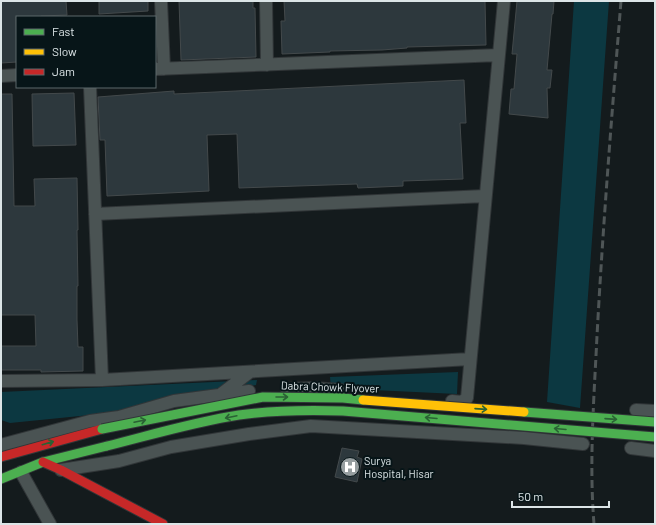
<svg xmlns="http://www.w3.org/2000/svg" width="656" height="525" font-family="Barlow,sans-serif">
	<rect width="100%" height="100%" fill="#141b1d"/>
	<path fill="#0c3841" d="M574,1H609L580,408L547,402Z
		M458,372L457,394L331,388L330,377Z
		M257,380L256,385L110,413L10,423L1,420V392Z"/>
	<path fill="#2d383d" stroke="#43494b" d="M1,1H66L67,15L41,16V17H16L17,62L1,63Z
		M99,1H148V11L99,14Z
		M179,1H253V8H255L256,57L181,60Z
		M284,1H485L486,45L407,47V48L382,50L330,51V52L282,54L281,21H285Z
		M517,1H554L553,14H552L547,70H552L550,88H547L548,118L509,114L511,89H514L517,54H512Z
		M464,80L466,123H460L463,179L403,181V186L358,188L357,184L239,188L237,134L207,135L209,191L107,196L105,140H100L98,97L174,91V94Z
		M74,93L76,145L33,146L32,94Z
		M1,94H12L14,206H35L34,179L77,178L78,230H77L78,286H77V320L78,347H83V371L41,372V370H1V346H36L35,315H1Z
		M342,448L359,451L357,457L362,459L357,482L335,477Z"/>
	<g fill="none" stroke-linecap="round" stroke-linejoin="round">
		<defs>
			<path id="street" d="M161,1L164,69
				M266,1L267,65
				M155,69L499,55
				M1,76L17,75
				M90,87L102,380
				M95,214L485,196
				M1,381L102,380L470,359
				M287,389L313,388L341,390
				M221,394L250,372
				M452,401L462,402L467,398L504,1
				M636,410L655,411
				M1,445L90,421L119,417L174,401L249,391
				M631,448L655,451
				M61,470L119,461L171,447L249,434L311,426L524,438L583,444
				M21,472L50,524"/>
			<path id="fast" d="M1,479L43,462L107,446"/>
			<path id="jam" d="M1,457L102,429
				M43,462L61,470L163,524"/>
		</defs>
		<use href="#street" stroke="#313638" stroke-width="14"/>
		<use href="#fast" stroke="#313638" stroke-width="11"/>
		<use href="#jam" stroke="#313638" stroke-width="11"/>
		<use href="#street" stroke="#4a5353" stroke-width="12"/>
		<use href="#fast" stroke="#4caf50" stroke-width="9"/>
		<use href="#jam" stroke="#c62828" stroke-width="9"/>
		<path stroke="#4f5657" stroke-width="3" stroke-dasharray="8 4" stroke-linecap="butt" d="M594,524C589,462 594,398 597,336C603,224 612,113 621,1"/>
		<defs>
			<path id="fast-bridge" d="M524,412L655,422
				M102,429L263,397L343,398L363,400
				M107,446C151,435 194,422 239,415C273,410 308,410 343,411L655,437"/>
			<path id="slow-bridge" d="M363,400L524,412"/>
		</defs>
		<use href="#fast-bridge" stroke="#313638" stroke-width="11" stroke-linecap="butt"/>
		<use href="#slow-bridge" stroke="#313638" stroke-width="11" stroke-linecap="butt"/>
		<use href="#fast-bridge" stroke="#4caf50" stroke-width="9"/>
		<use href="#slow-bridge" stroke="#ffc107" stroke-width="9"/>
	</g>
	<defs><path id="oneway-shaft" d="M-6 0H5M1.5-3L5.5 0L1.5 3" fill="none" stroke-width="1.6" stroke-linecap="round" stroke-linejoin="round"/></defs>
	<g stroke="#2a6234">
		<use href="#oneway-shaft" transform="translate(282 397)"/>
		<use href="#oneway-shaft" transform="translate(481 409) rotate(4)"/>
		<use href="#oneway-shaft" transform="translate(231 417) rotate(168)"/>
		<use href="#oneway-shaft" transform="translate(431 418) rotate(-175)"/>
		<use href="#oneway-shaft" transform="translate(611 419) rotate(4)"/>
		<use href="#oneway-shaft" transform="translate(140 421) rotate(-12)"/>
		<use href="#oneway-shaft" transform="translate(560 429) rotate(-175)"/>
		<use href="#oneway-shaft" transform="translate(48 443) rotate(-16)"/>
	</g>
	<defs>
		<symbol id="hospital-disc" viewBox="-11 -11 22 22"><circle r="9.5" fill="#969ea0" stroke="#071518"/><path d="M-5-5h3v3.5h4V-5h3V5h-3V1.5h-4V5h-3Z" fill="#fff"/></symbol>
	</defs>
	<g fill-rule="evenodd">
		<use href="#hospital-disc" x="339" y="456" width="22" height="22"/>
	</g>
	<g text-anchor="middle" stroke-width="4" stroke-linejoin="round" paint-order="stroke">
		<g font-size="11" fill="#dce5e7" stroke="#071518">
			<text transform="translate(330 387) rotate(2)" y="4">Dabra Chowk Flyover</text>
		</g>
		<g font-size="11" fill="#dce5e7" stroke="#071518" text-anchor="start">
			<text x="364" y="465">Surya<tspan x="364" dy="13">Hospital, Hisar</tspan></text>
		</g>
	</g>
	<rect width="656" height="525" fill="none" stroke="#dce5e7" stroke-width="4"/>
	<rect x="16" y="16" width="140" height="72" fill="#071518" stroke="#5c686b"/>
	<rect x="24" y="29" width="20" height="6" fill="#4caf50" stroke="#5c686b"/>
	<text x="52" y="36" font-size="12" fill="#dce5e7">Fast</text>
	<rect x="24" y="49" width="20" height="6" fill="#ffc107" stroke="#5c686b"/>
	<text x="52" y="56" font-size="12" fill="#dce5e7">Slow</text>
	<rect x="24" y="69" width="20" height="6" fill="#c62828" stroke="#5c686b"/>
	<text x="52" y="76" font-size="12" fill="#dce5e7">Jam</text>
	<path d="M512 501v6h97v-6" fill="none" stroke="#dce5e7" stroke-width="2"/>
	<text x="518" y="501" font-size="12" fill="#dce5e7" stroke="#071518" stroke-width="3" paint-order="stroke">50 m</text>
</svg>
